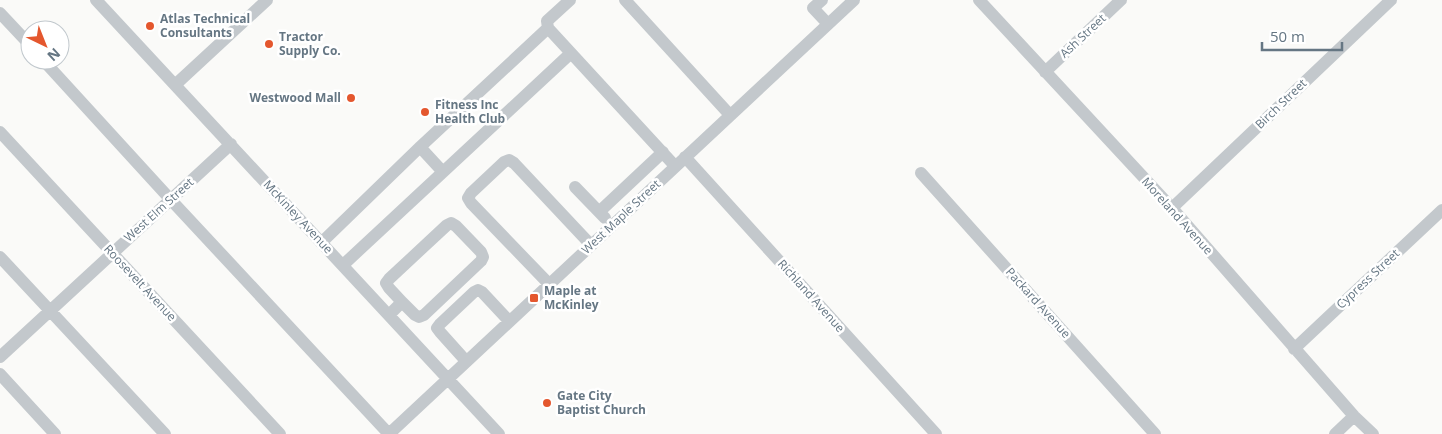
<svg xmlns="http://www.w3.org/2000/svg" width="1442" height="434" font-family="'Open Sans',sans-serif">
	<rect width="100%" height="100%" fill="#fafaf8"/>
	<g fill="none" stroke-linecap="round" stroke-linejoin="round">
		<path stroke="#c3c8cc" stroke-width="12" d="M96,0L499,434
			M570,0L547,21L548,28L675,166
			M625,0L730,115
			M822,0L813,8L828,24
			M979,0L1172,208L1354,416L1373,434
			M0,13L30,45
			M43,60L171,200L389,434
			M1045,72L1121,0
			M175,85L267,0
			M0,132L280,434
			M420,147L443,172
			M685,157L936,434
			M921,173L1155,434
			M575,187L605,218
			M1172,208L1391,0
			M599,212L663,152
			M322,242L420,147L548,28
			M0,257L165,434
			M343,265L571,53
			M549,284L471,203L468,198L471,193L504,162L509,160L514,163L591,245
			M389,315L402,302L415,315L419,317L424,315L481,261L483,257L481,252L456,226L451,223L447,225L389,279L386,283L389,288L402,302
			M1294,349L1442,210
			M0,357L231,144
			M466,361L440,332L437,328L440,324L474,292L478,290L482,292L509,321
			M0,374L55,434
			M389,434L854,0
			M1335,434L1354,416"/>
	</g>
	<g fill="#e4572e" stroke="#fff" stroke-width="2">
		<circle cx="150" cy="26" r="5"/>
		<circle cx="269" cy="44" r="5"/>
		<circle cx="351" cy="98" r="5"/>
		<circle cx="425" cy="112" r="5"/>
		<rect x="529" y="293" width="10" height="10" rx="2.5"/>
		<circle cx="547" cy="403" r="5"/>
	</g>
	<g text-anchor="middle" stroke-width="5" stroke-linejoin="round" paint-order="stroke">
		<g font-size="12" font-weight="bold" fill="#657683" stroke="#fff" text-anchor="start">
			<text x="160" y="23">Atlas Technical<tspan x="160" dy="14">Consultants</tspan></text>
			<text x="279" y="41">Tractor<tspan x="279" dy="14">Supply Co.</tspan></text>
			<text x="341" y="102" text-anchor="end">Westwood Mall</text>
			<text x="435" y="109">Fitness Inc<tspan x="435" dy="14">Health Club</tspan></text>
			<text x="544" y="295">Maple at<tspan x="544" dy="14">McKinley</tspan></text>
			<text x="557" y="400">Gate City<tspan x="557" dy="14">Baptist Church</tspan></text>
		</g>
		<g font-size="12" fill="#657683" stroke="#fff">
			<text transform="translate(1083 36) rotate(-43)" y="4">Ash Street</text>
			<text transform="translate(1281 104) rotate(-44)" y="4">Birch Street</text>
			<text transform="translate(159 210) rotate(-42)" y="4">West Elm Street</text>
			<text transform="translate(1177 216) rotate(48)" y="4">Moreland Avenue</text>
			<text transform="translate(298 217) rotate(47)" y="4">McKinley Avenue</text>
			<text transform="translate(621 217) rotate(-43)" y="4">West Maple Street</text>
			<text transform="translate(1368 279) rotate(-43)" y="4">Cypress Street</text>
			<text transform="translate(140 283) rotate(47)" y="4">Roosevelt Avenue</text>
			<text transform="translate(811 296) rotate(48)" y="4">Richland Avenue</text>
			<text transform="translate(1038 303) rotate(48)" y="4">Packard Avenue</text>
		</g>
	</g>
	<g transform="translate(45 45) rotate(137)"><circle r="24" fill="#ffffff" stroke="#c1c8cd"/>
	<path d="M0-4L9 19L0 12L-9 19Z" fill="#e4572e"/>
	<text y="-8" font-size="14" font-weight="bold" text-anchor="middle" fill="#657683">N</text>
	</g>
	<path d="M1262 42v8h80v-8" fill="none" stroke="#657683" stroke-width="2.5"/>
	<text x="1270" y="42" font-size="15" fill="#657683" stroke="#ffffff" stroke-width="4" paint-order="stroke">50 m</text>
</svg>
